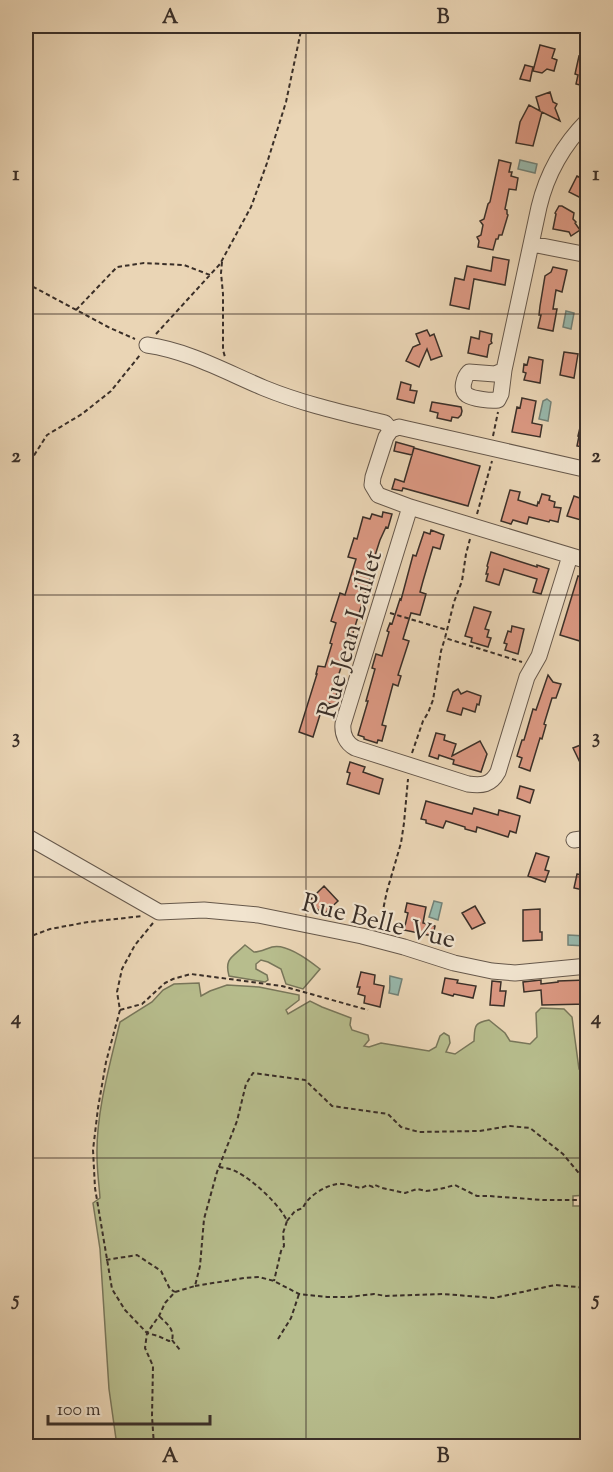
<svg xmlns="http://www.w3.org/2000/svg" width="613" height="1472" font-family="'Sorts Mill Goudy',serif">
	<rect width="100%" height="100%" fill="#ead5b5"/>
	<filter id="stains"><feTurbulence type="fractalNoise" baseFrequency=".00333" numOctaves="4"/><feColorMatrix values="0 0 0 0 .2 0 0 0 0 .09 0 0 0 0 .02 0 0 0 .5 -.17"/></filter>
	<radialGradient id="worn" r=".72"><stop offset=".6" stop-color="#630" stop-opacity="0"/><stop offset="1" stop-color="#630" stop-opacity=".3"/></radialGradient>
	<path fill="#b7bd8d" stroke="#78765a" stroke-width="1.5" d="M245,945L254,952C261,952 265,949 272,947C286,943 310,961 320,969L303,989L286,984L281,969L268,962L261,960L256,964V969L267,975L268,980L265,982L229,976C224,958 233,957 245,945Z
		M199,983L201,996L210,991L227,985L259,987L299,995V1000L286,1010L288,1014L310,1001L322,1007L351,1018L350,1025L352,1030L368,1035L369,1040L364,1046L369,1047L381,1043L429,1051L436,1047L440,1036L444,1033L449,1036L450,1043L446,1052L455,1054L474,1041C475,1027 473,1023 489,1020L505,1033L510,1041L530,1044L537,1037L536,1013L541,1008L564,1009L572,1017L579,1069L586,1074H588L587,1195L573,1196V1206H587V1446H117L109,1389L100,1249L93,1203L100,1198C99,1184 97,1170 97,1156C96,1112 110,1064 120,1022L152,1002L163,990L174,984Z"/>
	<path fill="#98b9ad" stroke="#728278" stroke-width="1.5" d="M520,160L537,164L535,173L518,169Z
		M566,311L574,313L571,329L563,327Z
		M547,399L551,402L548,421L539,419L543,401Z
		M434,901L442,903L438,920L429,917Z
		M568,935L586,936V946L568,945Z
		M390,976L402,979L398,995L389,993C391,986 389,982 390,976Z"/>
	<path fill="#db9882" stroke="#3a2f28" stroke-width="1.5" d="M540,45L555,49L552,58L557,60L554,71L547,69L542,73L533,71Z
		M579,56L588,58V87L576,84L578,75L575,74Z
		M525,65L533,67L530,81L520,79Z
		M550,92L553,102L557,104L555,108L560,121L542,112L533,146L516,143L520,122L529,105L540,111L536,97Z
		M499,160L511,163L509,172H512L511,176L518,178L516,190L509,189L505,209L507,210V214L508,215L502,235H499L498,239H496L493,250L478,247L479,241L477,237L481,235L483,225L480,221L484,219L488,204L490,202Z
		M577,176L588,182V193L585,192L581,198L569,192Z
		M559,206H562L574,213L573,219L576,222L575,223L580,230L571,236L569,232L553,229L556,214L555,213Z
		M493,257L509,260L505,285L474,279L469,309L450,305L455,278L464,280L467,266L491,271Z
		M553,267L567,270L562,292L556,290L553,309H557L553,331L538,328L541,315H539L540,306L545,276L551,272Z
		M427,330L430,336L434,334L442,356L431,360L427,349L419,367L406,361L413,347L420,344L416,334Z
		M480,331L492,334L491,341L492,343L489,345L487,357L468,353L471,337L479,339Z
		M564,352L578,354L574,378L560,375Z
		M529,357L543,360L540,383L524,380L526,373L523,372L524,364L527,365Z
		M401,382L411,385L410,390L417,391L414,403L397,399Z
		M522,398L536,401L532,423L542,425L540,437L512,432L517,407L520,408Z
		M432,402L461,407L462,411L461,415L458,418L452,417L451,421L437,418L438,413L430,411Z
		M583,415L588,416V448L577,446L579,436H578Z
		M396,442L414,447L412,455L394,451Z
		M414,448L480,466L468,506L403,488L402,491L392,489L395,479L404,482Z
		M510,490L520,492L518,500L537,506L538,502L539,503L542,494L550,496L549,500L555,502L554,507L561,508L558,522L550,520L549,522L529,517L527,524L513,520L511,524L501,521Z
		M574,496L588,501L584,511H588V522L567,516Z
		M383,512L392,514L388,528L386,527L380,540L370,571H372L370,578L348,649H347L335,686L338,688L336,696L340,697L337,706L324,702L313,737L299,732L317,674H316L318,666L325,667L332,644L330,643L336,623L331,621L340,593L345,595L356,559L348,557L354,538L357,539L363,517L370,519L372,514L382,517Z
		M431,530L444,535L440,549L433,547L423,581L420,592L426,594L420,615L411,613L403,639L409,641L398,675L401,676L398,686L393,684L382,725L386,726L382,741L378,740L377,743L364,739V737L358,735L368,701H366L375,669L372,668L376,654L382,656L389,632L387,631L390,623L392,624L400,599L401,600L413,555L416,556L424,532L430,534Z
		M491,552L512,559L537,567V565L549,569L541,594L533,592L537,579L504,569L499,585L486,581L488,574H486L488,567L487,566Z
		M578,576L588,579V629L583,642L560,635Z
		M474,607L491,612L485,629L489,630L487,637L491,638L488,647L471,642L472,638L465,636Z
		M512,626L524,629L518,654L505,650L507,644L504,643L508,631L511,632Z
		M548,675L553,682L561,684L556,698H552L544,724L546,725L542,739L540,738L530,771L519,767L522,758L517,756L522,740H524L533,709L536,710Z
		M458,689L461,694L467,691L481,696L479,705L477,704L475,712L463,708L461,715L447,711L453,692Z
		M436,733L445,735L444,740L456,744L452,756L480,741L487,754L481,772L453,764L454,760L439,755L438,759L429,756Z
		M588,742V779L573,748Z
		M350,762L365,767L363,772L383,779L379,794L347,784L350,773L347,772Z
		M520,786L534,790L530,803L517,798Z
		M426,801L472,814L474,808L498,815L499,810L520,816L516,833L510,831L508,837L477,827L476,832L465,829V827L446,821L443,828L426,823V820L421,819Z
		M536,853L549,857L545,870L549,871L545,882L528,876Z
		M577,874L588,876V891L574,888Z
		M324,886L338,901L323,915L309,901Z
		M407,903L426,907L423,923L435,926L433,936L404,930L408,913L405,912Z
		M475,906L485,923L472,929L462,913Z
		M540,909V932H542V940L523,941V910Z
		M361,972L375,975L374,984L384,986L380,1007L364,1003L365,996L358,994L360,987H357Z
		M445,978L458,980L457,983L476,986L473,998L454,994L453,996L442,993Z
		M541,980V984L558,982V981L586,980L587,1004L542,1005L541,990L524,992L523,982Z
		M492,981L501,982L500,991H506L504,1006L490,1005Z"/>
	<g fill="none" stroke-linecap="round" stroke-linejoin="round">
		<defs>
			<path id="minor" d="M532,244L588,255
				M147,345C189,351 226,372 264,388C303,404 344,413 385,423L391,430
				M504,370L495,374L469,372C464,377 460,390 467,395C473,399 491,401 498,400L501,394L504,370L539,207C547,173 563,145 588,120
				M391,430L386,437L373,477L372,485L378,495L410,507L588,561
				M391,430L399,427L403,428L588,470
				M410,507L343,724C342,734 346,743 355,748L468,784C482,786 491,785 498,772L527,677L539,656L570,556
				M26,836L159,912L204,910L258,915L362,936L404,947L454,963L492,971L515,973L588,966
				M574,840L588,838"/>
		</defs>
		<use href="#minor" stroke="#66584b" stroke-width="17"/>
		<path stroke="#3a2f28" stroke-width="2" stroke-dasharray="4.5 3" stroke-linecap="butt" d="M222,262L221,273L223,294V350L225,357
			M26,283L110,328L135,339
			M76,310L117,267L144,263L184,265L210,275
			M156,334L220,264L251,207L267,163L286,102L302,26
			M493,436L498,412
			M26,468L47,435L82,414L111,391L140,355
			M477,514L492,461
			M470,539L466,554L462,581L454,602L445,638L522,662
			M390,613L447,630
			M412,753L423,721L428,713L433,700L441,651L445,638
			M153,923L135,945L122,969L117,992L120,1010L106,1062L98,1108L93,1150L95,1188L112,1289L125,1310L147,1333L158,1336L169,1341L172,1340C175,1329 166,1323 159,1316
			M379,929L387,891L401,843L404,823L408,779
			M26,938L50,929L88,922L143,916
			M120,1010L142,1004L165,983L173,979L191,974L282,986L368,1010
			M219,1167C225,1168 232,1169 237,1172C252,1179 281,1206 287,1221L283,1233L284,1246L281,1251L274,1281
			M287,1221L295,1211L303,1208C307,1197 324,1186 337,1184C345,1183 354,1187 361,1188L368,1185L373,1187L375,1185L382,1188L405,1193L417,1189L426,1191L440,1189L455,1185L477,1196H489L543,1200H586L588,1188
			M106,1260L137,1255L161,1271L170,1289L175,1292
			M195,1286L244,1278L259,1277L274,1281L299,1294L327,1297H348L374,1294L386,1296L443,1294L494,1298L555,1285L588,1288
			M278,1339L291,1318L299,1294
			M172,1340L180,1350
			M154,1446L152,1416L153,1366L145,1348L147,1333L159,1316L165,1303L175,1292L195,1286L200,1266L204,1219L217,1172L237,1121L246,1084L253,1073L305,1080L332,1106L388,1114L401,1127L419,1132L479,1131L510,1126L530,1128L563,1154L588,1184"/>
		<use href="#minor" stroke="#f1e4cf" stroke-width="15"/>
	</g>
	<path fill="none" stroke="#3a2f28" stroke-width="1.5" stroke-opacity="0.55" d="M306,26V1446M26,314H588M26,595H588M26,877H588M26,1158H588"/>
	<g text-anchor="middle" stroke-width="4.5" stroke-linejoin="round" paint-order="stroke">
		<g font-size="26" fill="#3a2f28" stroke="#f1e4cf">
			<text transform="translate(349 634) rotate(-74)" y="9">Rue Jean Laillet</text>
			<text transform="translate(379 920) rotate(14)" y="9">Rue Belle Vue</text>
		</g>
	</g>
	<rect width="613" height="1472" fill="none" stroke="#ead5b5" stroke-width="66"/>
	<path d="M48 1415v9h162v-9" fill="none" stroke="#3a2f28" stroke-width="3"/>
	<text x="57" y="1415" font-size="18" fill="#3a2f28" stroke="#f1e4cf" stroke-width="4.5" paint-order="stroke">100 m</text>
	<rect x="33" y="33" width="547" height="1406" fill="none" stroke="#3a2f28" stroke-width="2"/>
	<g font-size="20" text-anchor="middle" font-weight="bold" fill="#3a2f28">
		<text x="170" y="23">A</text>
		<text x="443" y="23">B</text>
		<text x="16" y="180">1</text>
		<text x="596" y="180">1</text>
		<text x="16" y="462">2</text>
		<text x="596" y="462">2</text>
		<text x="16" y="743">3</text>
		<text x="596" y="743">3</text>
		<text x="16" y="1024">4</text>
		<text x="596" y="1024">4</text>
		<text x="16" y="1305">5</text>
		<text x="596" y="1305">5</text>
		<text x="170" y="1462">A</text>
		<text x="443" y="1462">B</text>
	</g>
	<rect width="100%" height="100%" filter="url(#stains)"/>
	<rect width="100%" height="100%" fill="url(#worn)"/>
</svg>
